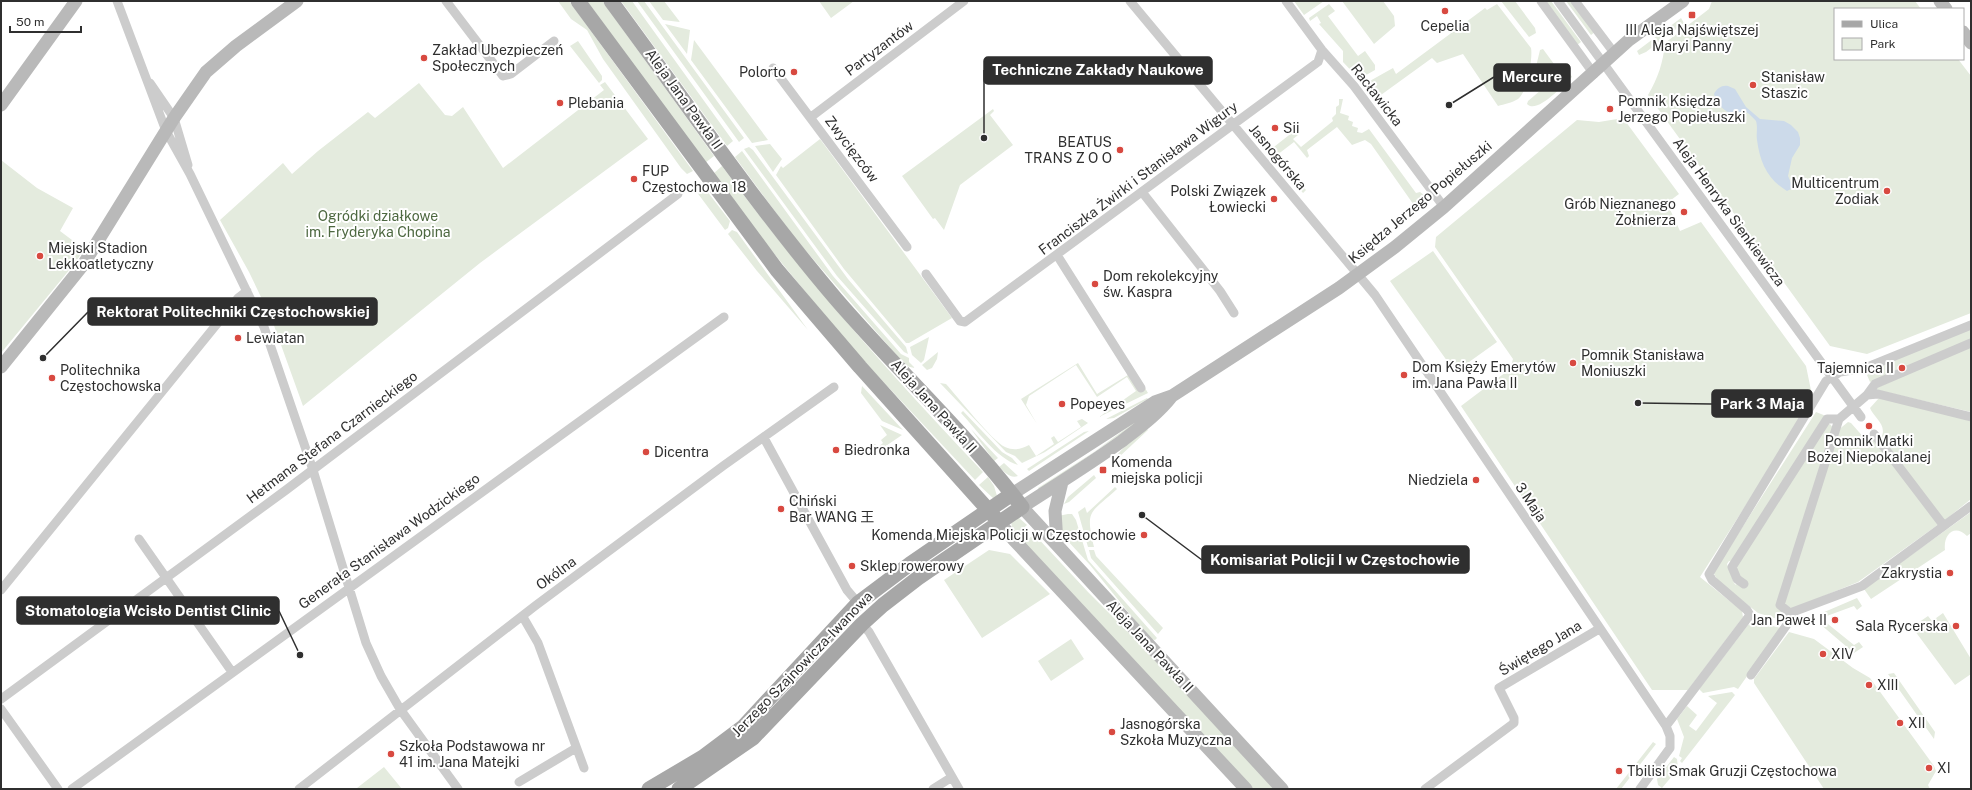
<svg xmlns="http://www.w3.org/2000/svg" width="1972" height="790" font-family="'Public Sans','Noto Sans SC',sans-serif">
	<rect width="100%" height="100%" fill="#fff"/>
	<path fill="#e4ebde" d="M558,1H569L693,171L687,174L681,168L603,59L587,30L571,19Z
		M587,1L603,2L714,156L705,163Z
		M621,1H632L733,141L727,146Z
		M637,1H644L744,138L739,142Z
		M649,1H664L680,22L663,20Z
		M819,1H854L831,18Z
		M1294,1H1324L1304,15Z
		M1342,1H1383L1394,16L1395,26L1374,44Z
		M1501,1H1515L1535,28L1536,33L1529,37Z
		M1545,1H1551L1581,42L1577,45Z
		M1566,1H1573L1595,32L1591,35Z
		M1712,1H1915L1921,9H1835V59H1958L1971,76V313L1867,354L1830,346L1648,95C1658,78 1663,63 1665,43L1709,9Z
		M1329,4L1335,11L1328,16L1358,56L1365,51L1375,65V70L1359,79L1343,62V51L1319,24L1321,23L1317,16L1310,21L1309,18Z
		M1497,4L1531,48C1533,58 1527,93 1518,99C1512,103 1504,104 1498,106L1463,54L1437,63L1432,58L1374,100L1364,87L1368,82L1393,68L1396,74L1485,8L1487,10Z
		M1681,18L1684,23L1646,52L1639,55L1637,51Z
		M665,24L690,30L687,54Z
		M694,40L768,140L752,143L691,60Z
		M578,41L602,76V80L599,83L570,46Z
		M1543,49L1554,64L1552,68L1536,82L1533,79L1540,50Z
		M1567,68L1572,77C1564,84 1537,115 1527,104L1528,101Z
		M605,82L648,139L480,263L303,406L272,320L249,272L220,220L283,163L292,174L318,151L368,112L375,118L419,83L445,115L452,116L463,107L503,168L604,90L600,85Z
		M1339,99H1343L1340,113L1349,116L1348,120L1353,122L1352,126L1358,128L1357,132L1362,133L1369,129L1416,193L1420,192L1424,195L1422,205L1416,208L1371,144L1365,140L1352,145L1337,127L1307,150L1309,156L1307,158L1294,142L1277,155L1306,190L1303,193L1269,153L1270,150L1293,132L1297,133L1298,135L1293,139L1301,147L1333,121L1332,118L1336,114V107L1339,105Z
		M993,109L994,111L990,115L1013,145L960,185L944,230L935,218L933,219L902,176Z
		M1623,118L1679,194L1667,203L1680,231L1701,222L1806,366L1813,400L1700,577L1742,611L1743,617L1688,690H1652L1461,406L1510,369L1513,359L1435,247L1436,237L1577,120L1599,122Z
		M820,139L952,318L909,343H906L844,269L776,175L781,166L783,168Z
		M770,144L782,159L773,172L755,146Z
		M749,147L753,150L848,279L906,347L908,354L904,352L837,276L744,149Z
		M742,151L833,276L901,354L909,358V362L915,368L906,366L793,236L735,157Z
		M1,160L37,188L73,208L60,231L84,249L75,263L1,353Z
		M722,166C802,275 890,374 983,472L975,480L849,345L749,223L713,174Z
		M700,182L730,221L728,228L725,230L696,191L697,184Z
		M732,230L737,232L808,330L757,271L728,234Z
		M1433,251L1497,342L1455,372L1390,281Z
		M1971,329V341L1870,382L1867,375L1870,369Z
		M929,337L924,360L921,363L912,355L910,347Z
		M1971,346V412L1877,390L1876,388Z
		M938,352L937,359L932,368L927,370L922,365Z
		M1078,363L1097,394L1128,375L1140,392L1145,388L1148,393L1099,417L1136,391L1127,377L1097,397L1076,365L1029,396L1026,405L1037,424L1021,399Z
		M940,383L946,384C958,397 992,441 1005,447C1014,451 1022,449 1029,445L1036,456L1054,444L1051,438L1054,436L1058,442L1081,427L1077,421L1082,419L1088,423L1045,452L1022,463L1015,456L1006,452Z
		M862,386L903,430L882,421L861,393Z
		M1147,398L1148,399L1114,418L1106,419Z
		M1879,398L1971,420V499L1944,521L1881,438C1888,425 1874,418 1870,408Z
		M963,411L1002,452L1012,458L1018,465C997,459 976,429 961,413Z
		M1816,412L1826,416L1732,562L1729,561L1727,564L1734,583L1736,585L1738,577L1735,567L1826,425L1830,424L1833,428L1780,600L1785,614L1784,621L1758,613L1719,582L1714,574L1715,570Z
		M1139,419L1140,421L1039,490L1038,488L1094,452Z
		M1848,422L1851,423L1866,440L1876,441L1939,524L1858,582L1792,609L1784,603L1837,431Z
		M880,425L902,435L877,452L873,445L875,444L878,447L883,443L881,440L887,435Z
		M971,429L998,458L994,461Z
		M1147,429L1148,430L1119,457H1117L1116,456L1130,441Z
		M1089,431L1029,471L1027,469L1084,432Z
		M1004,463L1018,476C1010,479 1005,472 999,467Z
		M1094,475L1096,478L1069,502L1064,504L1068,497Z
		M988,477L994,486L997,496L994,499L979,485Z
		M1115,487L1117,489C1090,514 1085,509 1094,547H1088L1078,512L1085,507L1087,513Z
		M1971,512V533L1967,536C1954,523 1943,535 1945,550L1871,599L1864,589Z
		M1068,514H1072L1076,520L1088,560L1157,638L1155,640L1150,639L1090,565L1066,539L1060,528L1058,516Z
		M1018,517L1027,525L1016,535L1012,528L1011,521Z
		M1034,534L1088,592L1145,649L1274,789H1252L1024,543Z
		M989,550L1010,554L1050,594L982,638L944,580Z
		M1089,550H1094L1096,556L1163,628L1158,634L1091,558Z
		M1857,598L1862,606L1857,610L1854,606L1824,617L1822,613Z
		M1943,613L1971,659V674L1955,685L1912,627L1928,616L1932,621Z
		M1823,620L1854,645L1859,642L1863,647L1854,653L1820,624Z
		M1753,623H1760L1781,628L1738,689L1734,687L1703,693L1699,689L1748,625Z
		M1789,632L1814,639L1853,668L1870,678L1934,766L1936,771L1928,785L1930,789H1824L1754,683V679Z
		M1071,639L1084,659L1051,681L1038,661Z
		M1894,673L1935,732L1934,739L1888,674Z
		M1732,692L1735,695L1682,763L1680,761L1682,758L1679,756L1684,737L1677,719L1687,706L1697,715L1689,726L1696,731L1717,703L1708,696Z
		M1653,742L1656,744L1621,789H1616Z
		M1674,757L1677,759L1678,769L1662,788L1658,785L1657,779Z
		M384,767L402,789H358L357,788Z"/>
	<path fill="#ccdaea" d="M1728,86L1735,89L1746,107L1760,119L1784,121L1791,125L1798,132L1800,138V145L1792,158L1788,176L1792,185L1791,189L1787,191C1767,179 1760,162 1757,140C1756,134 1758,127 1756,121C1753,118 1750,114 1746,112C1742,110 1738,114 1734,114C1724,113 1716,102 1714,94C1717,88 1722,85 1728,86Z"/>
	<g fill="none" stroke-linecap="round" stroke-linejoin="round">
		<path stroke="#ccc" stroke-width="9" d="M117,1L166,131L190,174L264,327L313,470L366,643L381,676L400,709L458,789
			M446,1L503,76L511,74L554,41
			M1130,1L1375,295L1666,726L1670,736V748L1640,789
			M1286,1L1322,50L1354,86L1444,207
			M1541,1L1594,74
			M1558,1L1861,417
			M1575,1L1615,54
			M773,68L907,247
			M150,83L174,118L188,165
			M811,117L964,1
			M1142,192L1220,291L1234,313
			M1057,255L1141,388
			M926,274L960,321L965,322L1318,62L1322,50
			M1867,395L1878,394L1971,417
			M1874,434L1944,526
			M764,438L847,590L858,603
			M139,539L232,672
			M1744,584L1737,579L1732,567L1827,419H1839
			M1,590L238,298L247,291
			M1790,613L1780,605L1839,419L1867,395L1875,384L1971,343
			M523,617L538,643L584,768
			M862,624L869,632L959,789
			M1751,675L1786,626L1790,619V613L1862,586L1971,506
			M1,699L286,490L678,194
			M1,709L58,789
			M1666,726L1750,615L1747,610L1712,580L1709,574L1826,381L1840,372L1865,368L1971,325
			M519,782L576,748
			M72,789L724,317
			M299,789L535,606L723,466L834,387
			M933,789L952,777
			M1425,789L1514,723V718L1499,688L1599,629"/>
		<path stroke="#b9b9b9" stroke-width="13" d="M1940,1L1946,9
			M1963,32L1971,43
			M1,105L76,1
			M1,367L83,265L174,118L206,72L236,46L297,1
			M1172,396C1158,414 1140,427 1122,441C1090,464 1056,485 1022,507L1282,789
			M1012,494L1155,402L1172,396L1339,288L1395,247L1444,207L1629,40L1683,1
			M1000,523L1014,540L1246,789
			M1057,544L1055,511L1062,482"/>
		<path stroke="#a7a7a7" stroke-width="15" d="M578,1L777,270L860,367L1000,523
			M611,1C685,101 756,205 836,299C897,370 966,433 1022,507L918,578L883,605L862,624L753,738L679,789
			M649,789L703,757L743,727L858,603L910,564L1012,494"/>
	</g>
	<g fill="#d84940" stroke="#fff" stroke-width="1.5">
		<circle cx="1445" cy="11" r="4"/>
		<rect x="1688" y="11" width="8" height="8" rx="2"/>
		<circle cx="424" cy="58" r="4"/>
		<circle cx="794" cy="72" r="4"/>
		<circle cx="1753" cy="85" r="4"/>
		<circle cx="560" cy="103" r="4"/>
		<circle cx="1610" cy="109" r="4"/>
		<circle cx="1275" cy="128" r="4"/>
		<circle cx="1120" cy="150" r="4"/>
		<circle cx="634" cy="179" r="4"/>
		<circle cx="1887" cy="191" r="4"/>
		<circle cx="1274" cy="199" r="4"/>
		<circle cx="1684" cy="212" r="4"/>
		<circle cx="40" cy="256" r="4"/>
		<circle cx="1095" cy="284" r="4"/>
		<circle cx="238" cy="338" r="4"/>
		<circle cx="1573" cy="363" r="4"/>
		<circle cx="1902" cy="368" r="4"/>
		<circle cx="1404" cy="375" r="4"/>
		<circle cx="52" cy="378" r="4"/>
		<circle cx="1062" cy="404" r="4"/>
		<circle cx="1869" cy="426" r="4"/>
		<circle cx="836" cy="450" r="4"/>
		<circle cx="646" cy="452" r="4"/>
		<rect x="1099" y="466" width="8" height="8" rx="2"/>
		<circle cx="1476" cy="480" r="4"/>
		<circle cx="781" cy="509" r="4"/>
		<circle cx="1144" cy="535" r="4"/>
		<circle cx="852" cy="566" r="4"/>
		<circle cx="1950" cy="573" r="4"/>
		<circle cx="1835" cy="620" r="4"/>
		<circle cx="1956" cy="626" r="4"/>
		<circle cx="1823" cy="654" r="4"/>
		<circle cx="1869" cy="685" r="4"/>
		<circle cx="1900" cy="723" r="4"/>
		<circle cx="1112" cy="732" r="4"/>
		<circle cx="391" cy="754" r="4"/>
		<circle cx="1929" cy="768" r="4"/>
		<circle cx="1619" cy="771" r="4"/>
	</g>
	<g text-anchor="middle" stroke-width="4" stroke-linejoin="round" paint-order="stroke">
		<g font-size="14" fill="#2f2f2f" stroke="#fff" text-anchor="start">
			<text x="1445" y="31" text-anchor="middle">Cepelia</text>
			<text x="1692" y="35" text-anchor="middle">III Aleja Najświętszej<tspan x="1692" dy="16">Maryi Panny</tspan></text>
			<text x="432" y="55">Zakład Ubezpieczeń<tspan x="432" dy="16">Społecznych</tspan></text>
			<text x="786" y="77" text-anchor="end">Polorto</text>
			<text x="1761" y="82">Stanisław<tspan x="1761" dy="16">Staszic</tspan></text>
			<text x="1618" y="106">Pomnik Księdza<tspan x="1618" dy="16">Jerzego Popiełuszki</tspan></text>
			<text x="568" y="108">Plebania</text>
			<text x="1283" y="133">Sii</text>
			<text x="1112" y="147" text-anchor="end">BEATUS<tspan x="1112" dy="16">TRANS Z O O</tspan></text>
			<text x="642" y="176">FUP<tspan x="642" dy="16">Częstochowa 18</tspan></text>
			<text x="1879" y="188" text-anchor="end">Multicentrum<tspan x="1879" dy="16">Zodiak</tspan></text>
			<text x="1266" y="196" text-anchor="end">Polski Związek<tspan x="1266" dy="16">Łowiecki</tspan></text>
			<text x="1676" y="209" text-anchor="end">Grób Nieznanego<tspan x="1676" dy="16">Żołnierza</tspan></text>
			<text x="48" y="253">Miejski Stadion<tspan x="48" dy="16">Lekkoatletyczny</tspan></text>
			<text x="1103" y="281">Dom rekolekcyjny<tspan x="1103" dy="16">św. Kaspra</tspan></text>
			<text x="246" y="343">Lewiatan</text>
			<text x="1581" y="360">Pomnik Stanisława<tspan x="1581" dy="16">Moniuszki</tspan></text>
			<text x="1412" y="372">Dom Księży Emerytów<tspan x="1412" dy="16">im. Jana Pawła II</tspan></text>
			<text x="1894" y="373" text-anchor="end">Tajemnica II</text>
			<text x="60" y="375">Politechnika<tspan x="60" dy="16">Częstochowska</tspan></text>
			<text x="1070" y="409">Popeyes</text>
			<text x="1869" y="446" text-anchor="middle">Pomnik Matki<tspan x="1869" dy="16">Bożej Niepokalanej</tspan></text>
			<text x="844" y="455">Biedronka</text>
			<text x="654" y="457">Dicentra</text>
			<text x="1111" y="467">Komenda<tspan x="1111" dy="16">miejska policji</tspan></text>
			<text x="1468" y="485" text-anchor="end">Niedziela</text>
			<text x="789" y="506">Chiński<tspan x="789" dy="16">Bar WANG 王</tspan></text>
			<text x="1136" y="540" text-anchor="end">Komenda Miejska Policji w Częstochowie</text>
			<text x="860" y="571">Sklep rowerowy</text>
			<text x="1942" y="578" text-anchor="end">Zakrystia</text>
			<text x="1827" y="625" text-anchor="end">Jan Paweł II</text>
			<text x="1948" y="631" text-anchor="end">Sala Rycerska</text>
			<text x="1831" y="659">XIV</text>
			<text x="1877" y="690">XIII</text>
			<text x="1908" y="728">XII</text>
			<text x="1120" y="729">Jasnogórska<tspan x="1120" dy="16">Szkoła Muzyczna</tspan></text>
			<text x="399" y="751">Szkoła Podstawowa nr<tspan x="399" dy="16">41 im. Jana Matejki</tspan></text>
			<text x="1937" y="773">XI</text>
			<text x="1627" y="776">Tbilisi Smak Gruzji Częstochowa</text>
		</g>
		<g font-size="14" fill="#2f2f2f" stroke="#fff">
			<text transform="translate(879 48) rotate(-37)" y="5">Partyzantów</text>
			<text transform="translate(1377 95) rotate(52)" y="5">Racławicka</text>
			<text transform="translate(684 99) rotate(54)" y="5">Aleja Jana Pawła II</text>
			<text transform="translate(852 149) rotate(53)" y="5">Zwycięzców</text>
			<text transform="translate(1278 157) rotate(50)" y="5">Jasnogórska</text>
			<text transform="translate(1138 178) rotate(-37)" y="5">Franciszka Żwirki i Stanisława Wigury</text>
			<text transform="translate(1420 202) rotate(-40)" y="5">Księdza Jerzego Popiełuszki</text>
			<text transform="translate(1729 212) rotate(54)" y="5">Aleja Henryka Sienkiewicza</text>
			<text transform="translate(934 406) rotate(48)" y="5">Aleja Jana Pawła II</text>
			<text transform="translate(332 437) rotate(-37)" y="5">Hetmana Stefana Czarnieckiego</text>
			<text transform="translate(1531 502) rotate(56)" y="5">3 Maja</text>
			<text transform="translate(389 541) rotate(-36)" y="5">Generała Stanisława Wodzickiego</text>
			<text transform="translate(556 573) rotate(-36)" y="5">Okólna</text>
			<text transform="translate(1150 646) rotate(47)" y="5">Aleja Jana Pawła II</text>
			<text transform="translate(1540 648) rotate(-31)" y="5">Świętego Jana</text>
			<text transform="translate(802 664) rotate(-46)" y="5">Jerzego Szajnowicza-Iwanowa</text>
		</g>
		<g font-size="14" fill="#4d6840" stroke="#fff">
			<text x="378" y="221">Ogródki działkowe<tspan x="378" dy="16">im. Fryderyka Chopina</tspan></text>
		</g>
	</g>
	<path fill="none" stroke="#2f2f2f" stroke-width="1.5" d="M984 138L984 70M1449 105L1494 77M43 358L88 312M1638 403L1712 404M1142 515L1202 560M300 655L279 611"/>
	<g fill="#2f2f2f" stroke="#fff" stroke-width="1.5">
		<circle cx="984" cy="138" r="4"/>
		<circle cx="1449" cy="105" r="4"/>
		<circle cx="43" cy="358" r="4"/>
		<circle cx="1638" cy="403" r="4"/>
		<circle cx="1142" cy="515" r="4"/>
		<circle cx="300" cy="655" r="4"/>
	</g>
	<g fill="#2f2f2f" stroke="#2f2f2f" stroke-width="1.5">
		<rect x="984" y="57" width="228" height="27" rx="4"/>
		<rect x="1494" y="64" width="76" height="27" rx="4"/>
		<rect x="88" y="298" width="289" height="27" rx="4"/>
		<rect x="1712" y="390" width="100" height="27" rx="4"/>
		<rect x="1202" y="546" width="267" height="27" rx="4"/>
		<rect x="17" y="597" width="262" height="27" rx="4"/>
	</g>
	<g font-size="15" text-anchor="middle" font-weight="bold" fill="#fff">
		<text x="1098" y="75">Techniczne Zakłady Naukowe</text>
		<text x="1532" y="82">Mercure</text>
		<text x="233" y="317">Rektorat Politechniki Częstochowskiej</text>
		<text x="1762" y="409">Park 3 Maja</text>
		<text x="1335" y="565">Komisariat Policji I w Częstochowie</text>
		<text x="148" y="616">Stomatologia Wcisło Dentist Clinic</text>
	</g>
	<rect width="1972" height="790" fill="none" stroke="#2f2f2f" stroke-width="4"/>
	<rect x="1834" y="8" width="130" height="52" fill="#ffffff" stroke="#acacac"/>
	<rect x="1842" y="21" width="20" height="6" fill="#a7a7a7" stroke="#acacac"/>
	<text x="1870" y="28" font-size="12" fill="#2f2f2f">Ulica</text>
	<rect x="1842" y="38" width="20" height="12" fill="#e4ebde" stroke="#acacac"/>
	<text x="1870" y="48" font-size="12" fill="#2f2f2f">Park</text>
	<path d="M10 26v6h71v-6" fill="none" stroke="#2f2f2f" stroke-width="2"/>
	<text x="16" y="26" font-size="12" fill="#2f2f2f" stroke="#ffffff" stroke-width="3" paint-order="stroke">50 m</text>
</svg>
